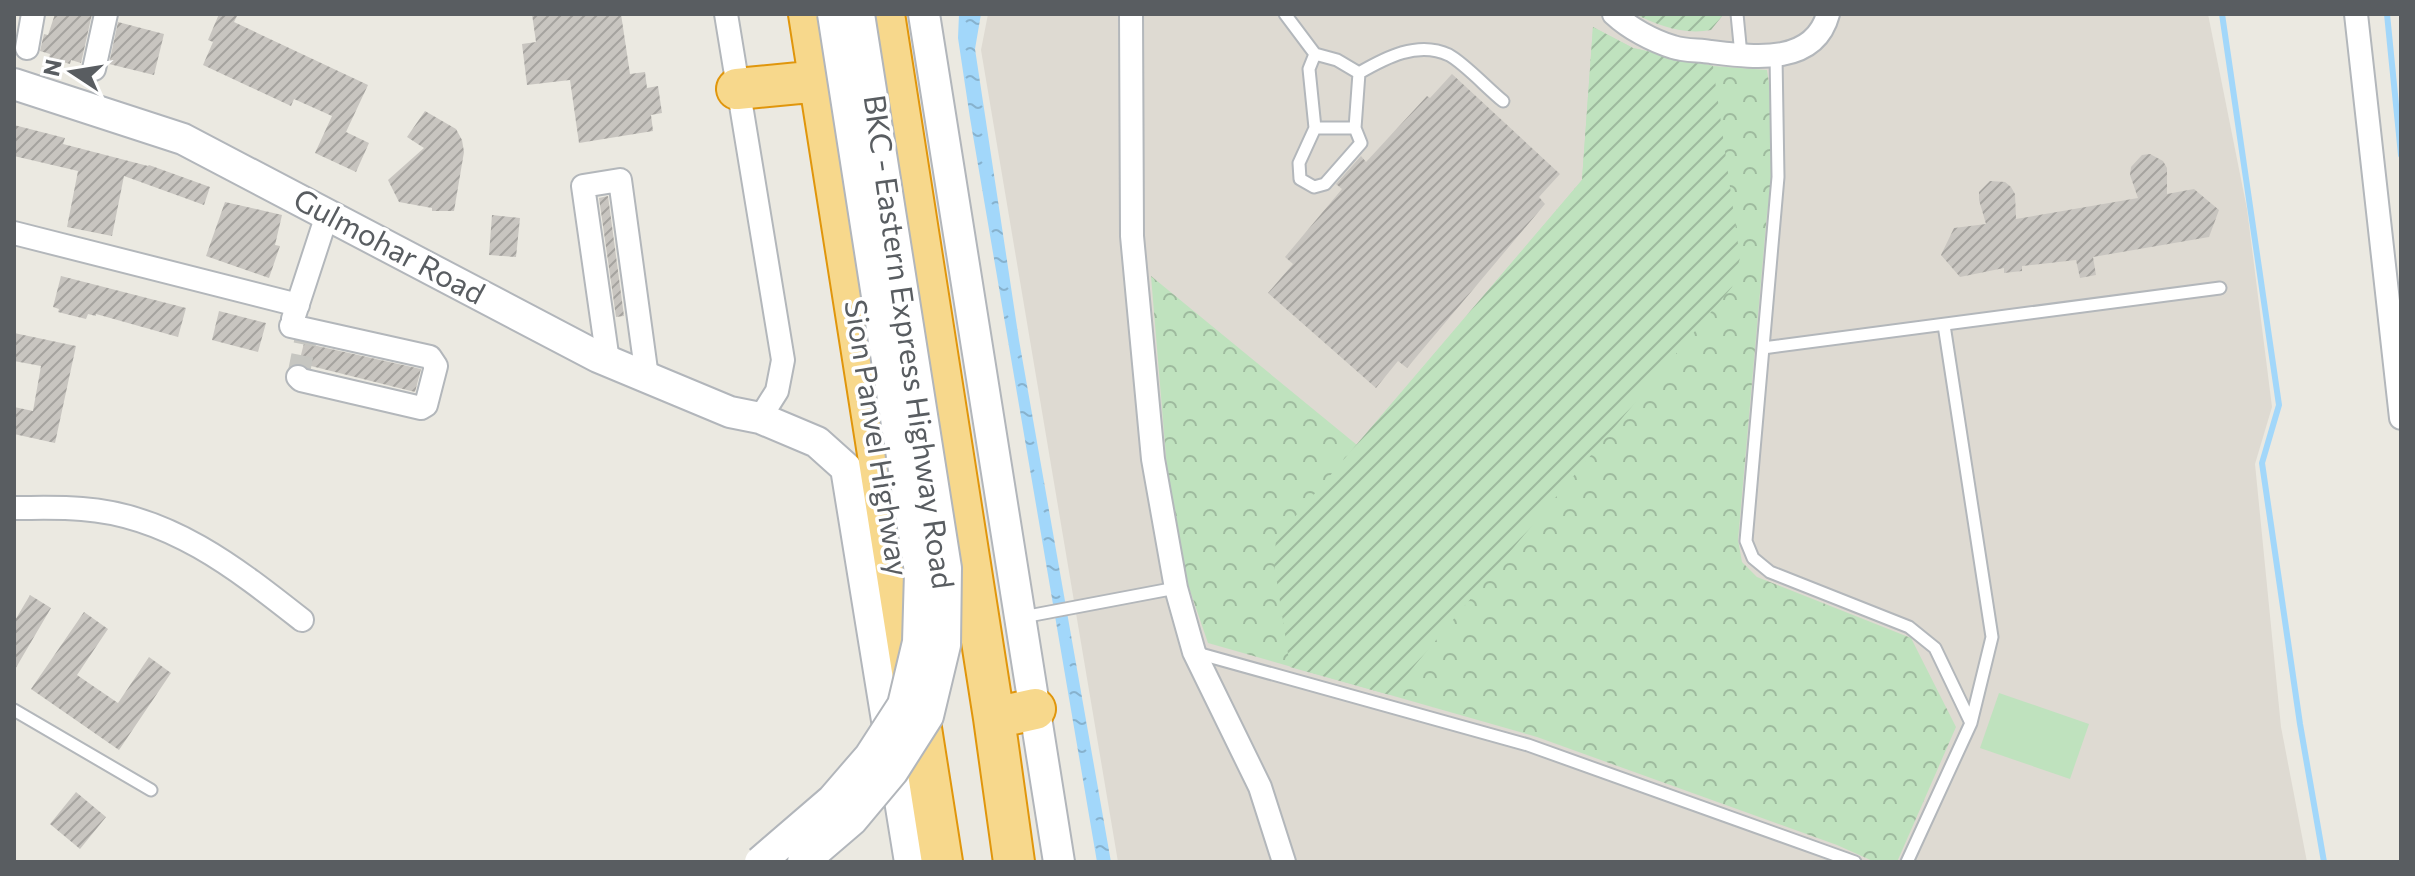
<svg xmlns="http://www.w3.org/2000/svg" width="2415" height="876" font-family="Commissioner,sans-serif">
	<defs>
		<pattern id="park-crowns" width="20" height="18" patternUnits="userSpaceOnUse" patternTransform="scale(2)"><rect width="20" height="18" fill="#bfe2be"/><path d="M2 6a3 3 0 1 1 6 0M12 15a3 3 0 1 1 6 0" fill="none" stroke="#9eba9e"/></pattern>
		<pattern id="garden-furrows" width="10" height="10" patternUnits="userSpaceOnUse" patternTransform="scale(2)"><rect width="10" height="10" fill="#bfe2be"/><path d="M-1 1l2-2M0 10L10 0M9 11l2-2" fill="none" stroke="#9eba9e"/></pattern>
		<pattern id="water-ripples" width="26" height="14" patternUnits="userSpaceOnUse" patternTransform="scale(2)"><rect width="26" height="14" fill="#a2d7fa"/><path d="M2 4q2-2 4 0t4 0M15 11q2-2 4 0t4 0" fill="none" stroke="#87b2ce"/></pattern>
		<pattern id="building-hatch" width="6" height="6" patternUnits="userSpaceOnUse" patternTransform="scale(2)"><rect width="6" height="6" fill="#c8c5c0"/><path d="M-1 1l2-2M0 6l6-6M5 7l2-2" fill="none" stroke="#a5a39f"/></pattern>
	</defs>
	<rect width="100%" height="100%" fill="#ebe9e1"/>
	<path fill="#dedad2" d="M988,14H2208L2247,209L2272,407L2255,464L2281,727L2307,862H1118L981,50Z"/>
	<path fill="#bfe2be" d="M1999,693L2089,724L2070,779L1980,748Z"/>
	<path fill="url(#park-crowns)" d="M1593,27L1633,48L1713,66L1767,70L1778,142L1767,214L1738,540L1742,562L1757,577L1911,638L1956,727L1897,862H1875L1837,845L1537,737L1208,643L1173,541L1151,276L1357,445L1582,180Z"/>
	<path fill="url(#garden-furrows)" d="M1635,14H1723V15L1711,30C1684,35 1659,26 1635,14Z
		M1593,27L1633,48L1713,66L1740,258L1732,287L1390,695L1290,667L1274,563L1276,539L1582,180Z"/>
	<path fill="url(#water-ripples)" d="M959,14H981L975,49L1019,340L1111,862H1097L970,118L958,38Z"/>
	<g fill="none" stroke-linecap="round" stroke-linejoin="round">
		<path stroke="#a2d7fa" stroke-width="6" d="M2222,14L2279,405L2262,463L2300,724L2324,862
			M2387,14L2401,155"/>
	</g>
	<path fill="url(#building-hatch)" d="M55,14H92L81,63L71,60L70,64L49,58L50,54L40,51L44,34L48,35Z
		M219,14H238L234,22L368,85L346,132L369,143L356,172L315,153L332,116L294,99L291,106L203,65L213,42L208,40Z
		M532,14H621L630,74L645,72L647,88L658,86L662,113L651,115L653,131L579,143L570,80L527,85L522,44L536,42Z
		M118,22L164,34L154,75L109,64Z
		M1452,74L1560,174L1539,197L1545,204L1407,368L1398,361L1376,388L1268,293L1293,264L1285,257L1342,189L1336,184L1361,156L1366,162L1427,96L1430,98Z
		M425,111L456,129L462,140L464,152L454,211H432V208L399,202L388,180L424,148L407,137Z
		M14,125L65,138L63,144L148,166L149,165L210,187L204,205L124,176L112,236L67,227L78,171L14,156Z
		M2150,154L2163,161L2167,168V194L2194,189L2219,210L2209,237L2093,257L2096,275L2080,278L2076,260L2022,266V271L2004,273V268L1960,277L1941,255L1954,228L1986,224L1979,200V192L1990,181L2005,182L2011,187L2015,194L2016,219L2138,198L2130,175L2131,167L2142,155Z
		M608,196L624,316L616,317L599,198Z
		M225,202L282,215L275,245L280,246L269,278L206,256Z
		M492,215L520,218L516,257L489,255Z
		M61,276L186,308L178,337L96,314V316L88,314L86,319L58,312L59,309L53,307Z
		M219,311L266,323L258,352L212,340Z
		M14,333L76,346L55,443L14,434V407L33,411L41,366L14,361Z
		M304,343L421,369L415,392L299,363Z
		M30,595L51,608L14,671V622Z
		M84,612L108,629L77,675L118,703L149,657L171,673L119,750L31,689Z
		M76,792L106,817L80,849L50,824Z"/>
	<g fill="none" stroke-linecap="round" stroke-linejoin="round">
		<path stroke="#c6c6c1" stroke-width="22" stroke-dasharray="22 11" stroke-linecap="butt" d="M298,377L306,337"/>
		<defs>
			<path id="lane" d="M1285,14L1315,54L1337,60L1359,73L1355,128L1361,143L1325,184L1314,187L1300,179L1299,163L1315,128
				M1737,14L1741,55
				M1315,54L1309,69L1315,128H1355
				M1776,56L1778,177L1746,541L1753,558L1770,572L1909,627L1935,648L1971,723L1907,862
				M1359,73C1385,58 1418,40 1449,55C1464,63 1488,89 1503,101
				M1944,325L1992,637L1971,723
				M1763,348L2220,288
				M1023,617L1176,588
				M1197,653L1528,745L1855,862
				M14,710L151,790"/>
			<path id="street" d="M726,14L783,360L777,391L760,418
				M1131,14L1132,236L1153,459L1176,588L1194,652L1260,787L1284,862
				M1614,14C1629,28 1653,41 1673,47C1685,51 1699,50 1711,52C1753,57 1814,66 1828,14
				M2356,14L2401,418
				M27,48L33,14
				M94,69L106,14
				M14,233L298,305
				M293,319L327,215
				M291,326L430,357L436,366L426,405L421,408L301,380L298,377
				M608,361L583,186L620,180L647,377
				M14,508C36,508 59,507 82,509C169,515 236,568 302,620"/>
			<path id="secondary" d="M924,14L1059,862
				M14,84L183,139L598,357L730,412L760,418L817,442L846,468L910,862"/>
			<path id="highway" d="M809,14L942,862
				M884,14L994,718L1014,862
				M737,89L820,81
				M994,718L1035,709"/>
		</defs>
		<use href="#lane" stroke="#b3b7bb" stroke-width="15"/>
		<use href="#street" stroke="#b3b7bb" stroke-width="26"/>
		<use href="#secondary" stroke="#b2b6bb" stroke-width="34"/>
		<use href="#highway" stroke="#e0960c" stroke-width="44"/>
		<use href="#lane" stroke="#fff" stroke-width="11"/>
		<use href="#street" stroke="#fff" stroke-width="22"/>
		<use href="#secondary" stroke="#fff" stroke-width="30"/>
		<use href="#highway" stroke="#f7d88c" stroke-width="40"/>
		<defs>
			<path id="secondary-bridge" d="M760,862L832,800L870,756L903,705L918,642L920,572L833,14
				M803,862L852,820L893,771L928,716L945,645L946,568L859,14"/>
		</defs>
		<use href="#secondary-bridge" stroke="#b2b6bb" stroke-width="34" stroke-linecap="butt"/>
		<use href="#secondary-bridge" stroke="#fff" stroke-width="30"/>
	</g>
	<g text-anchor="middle" stroke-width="7" stroke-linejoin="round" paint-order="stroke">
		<g font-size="30" fill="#595d61" stroke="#fff">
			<text transform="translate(389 247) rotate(28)" y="10">Gulmohar Road</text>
			<text transform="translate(908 342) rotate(82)" y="10">BKC - Eastern Express Highway Road</text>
			<text transform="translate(876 438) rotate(81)" y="10">Sion Panvel Highway</text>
		</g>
	</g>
	<rect width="2415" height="876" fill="none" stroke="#595d61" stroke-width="32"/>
	<g transform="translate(72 72) rotate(282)" stroke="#ffffff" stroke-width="6" paint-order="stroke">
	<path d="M0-6L14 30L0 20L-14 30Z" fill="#595d61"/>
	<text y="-12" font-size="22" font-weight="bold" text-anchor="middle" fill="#595d61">N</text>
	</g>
</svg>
